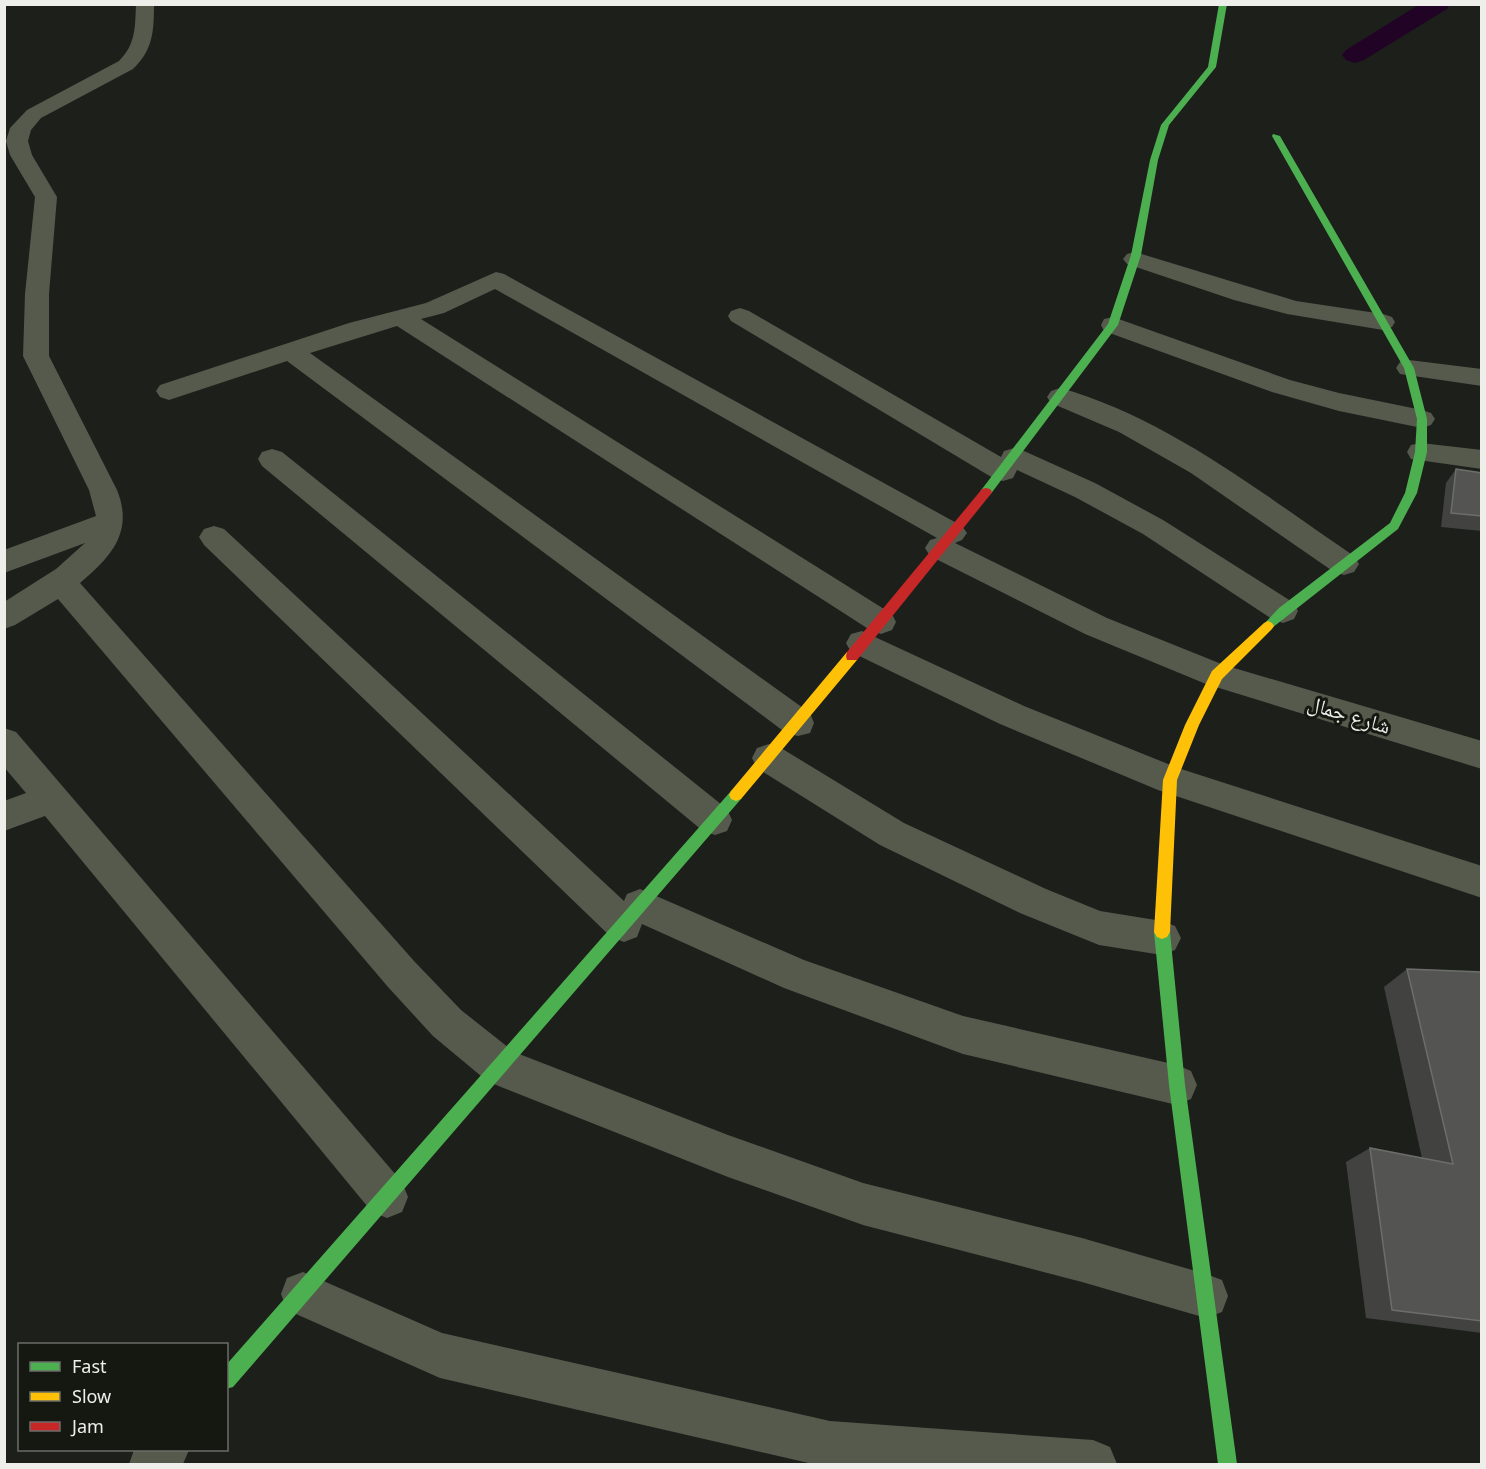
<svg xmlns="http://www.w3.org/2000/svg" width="1486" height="1469" font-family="'Noto Sans','Noto Naskh Arabic',sans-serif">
	<rect width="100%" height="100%" fill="#1d1f1b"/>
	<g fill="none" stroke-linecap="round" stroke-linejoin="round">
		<path fill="#210326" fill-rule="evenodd" d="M1420,4H1450L1447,9L1364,60L1355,63L1346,60L1342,55L1346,50Z"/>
		<path fill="#555a4d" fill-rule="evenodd" d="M136,4H154C154,31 153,50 133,69L41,118L31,130L28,141L32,155L57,197L49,294V356L117,490C134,532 111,557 80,583L414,961L461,1010L514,1052L728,1135L863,1183L1082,1238L1206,1274L1222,1280L1228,1296L1222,1312L1206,1318L1082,1282L863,1225L728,1177L501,1087L487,1081L433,1036L388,987L58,599L15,625L4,629V602L56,569L85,543L4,573V550L96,516L89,490L23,356L25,294L35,197L10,155L6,141L10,128L27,110L119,61C136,44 135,27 136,4Z
			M1135,252L1296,301L1383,314L1392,317L1395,322L1392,327L1383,330L1287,314L1234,300L1127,264L1123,259L1127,254Z
			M496,272L504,274L962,526L967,533L962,540L955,543L1107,618L1224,665L1482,741V769L1206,684L1085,634L930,556L925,548L930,540L937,538L495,289L444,313L421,319L892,614L896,622L892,630L881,634L870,630L397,326L310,353L810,713L814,723L810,733L798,736L786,733L287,361L169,400L160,397L156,391L160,385L349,323L426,303Z
			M740,308L749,311L1001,457L1004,451L1014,448L1024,451L1095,483L1163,520L1294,603L1298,611L1294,619L1283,623L1272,619L1143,534L1075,497L1017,470L1013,478L1003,481L993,478L731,321L728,316L731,311Z
			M1113,317L1290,380L1339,393L1422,410L1431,413L1435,419L1431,425L1422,428L1339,411L1272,392L1104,331L1101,325L1104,319Z
			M1409,360L1482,369V386L1400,374L1396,368L1400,362Z
			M1060,388C1166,417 1264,495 1354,556L1359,564L1354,572L1344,575L1334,572L1191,473L1119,432L1051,403L1047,397L1051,391Z
			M1421,443L1482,450V469L1411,459L1407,452L1411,445Z
			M272,449L282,452L727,809L732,820L727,831L715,835L703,831L262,466L258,459L262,452Z
			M214,526L224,529L624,901L627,894L640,889L804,960L963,1016L1177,1065L1191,1071L1197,1085L1191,1099L1177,1105L963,1054L784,988L642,924L637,937L624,942L611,937L204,545L199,537L204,529Z
			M862,631L1024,706L1178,768L1482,866V898L1158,790L1000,724L851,652L846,643L851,634Z
			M4,728L16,732L402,1182L408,1197L402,1212L387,1218L372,1212L45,816L4,831V801L26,793L4,767Z
			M769,744L781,748L904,823L1046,889L1100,911L1162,921L1175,926L1181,938L1175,950L1162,955L1099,945L1020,913L880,845L757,768L752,758L757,748Z
			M303,1272L442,1333L830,1421L1093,1440L1110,1447L1117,1464H813L440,1378L287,1310L281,1294L287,1278Z
			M134,1450H189L183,1464H129Z"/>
		<path fill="#4caf50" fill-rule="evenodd" d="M1219,4H1227L1216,67L1169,125L1158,160L1141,255L1118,325L990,495H982L980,492L982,489L1108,324L1131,255L1150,160L1161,125L1208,67Z
			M1273,134L1280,136L1414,368L1427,419V452L1417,493L1398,529L1268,631L1262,626L1279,608L1390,523L1405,493L1415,452L1417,419L1404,368L1272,136Z
			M736,789L741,791L743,795L741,799L233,1387L226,1389V1365L731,791Z
			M1162,925L1167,927L1170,932L1185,1085L1237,1464H1218L1169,1085L1154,932L1157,927Z"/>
		<path fill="#ffc107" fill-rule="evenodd" d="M1268,621L1272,623L1274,626L1272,629L1222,679L1199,725L1177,780L1170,932L1167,937L1162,939L1157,937L1154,932L1163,780L1185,725L1212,671L1264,623Z
			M852,651L857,652L858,656L857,660L741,799L736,801L731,799L729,795L731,791L847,652Z"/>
		<path fill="#c62828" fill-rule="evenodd" d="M986,488L990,489L992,492L990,495L857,660H847L846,656L847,652L982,489Z"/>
	</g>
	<path fill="#424340" d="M1456,469L1482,473V531L1441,527L1446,483Z
		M1407,969L1482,972V1333L1366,1318L1346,1162L1370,1148L1422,1158L1384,987Z"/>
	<path fill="#545552" stroke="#6c6e6a" stroke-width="1.5" d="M1456,469L1482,473V516L1451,513Z
		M1407,969L1482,972V1321L1392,1310L1370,1148L1453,1164Z"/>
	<g text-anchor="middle" stroke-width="6" stroke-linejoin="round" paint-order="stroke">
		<g font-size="21" fill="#eeefeb" stroke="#151711">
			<text transform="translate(1349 715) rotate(17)" y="7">شارع جمال</text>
		</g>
	</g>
	<rect width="1486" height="1469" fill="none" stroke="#eeefeb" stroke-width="12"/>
	<rect x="18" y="1343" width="210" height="108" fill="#151711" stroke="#6c6d68" stroke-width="1.5"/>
	<rect x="30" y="1362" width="30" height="9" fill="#4caf50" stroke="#6c6d68" stroke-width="1.5"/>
	<text x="72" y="1373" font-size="18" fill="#eeefeb">Fast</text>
	<rect x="30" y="1392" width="30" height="9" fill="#ffc107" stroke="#6c6d68" stroke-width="1.5"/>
	<text x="72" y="1403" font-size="18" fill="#eeefeb">Slow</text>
	<rect x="30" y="1422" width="30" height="9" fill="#c62828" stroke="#6c6d68" stroke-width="1.5"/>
	<text x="72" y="1433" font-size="18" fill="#eeefeb">Jam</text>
</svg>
